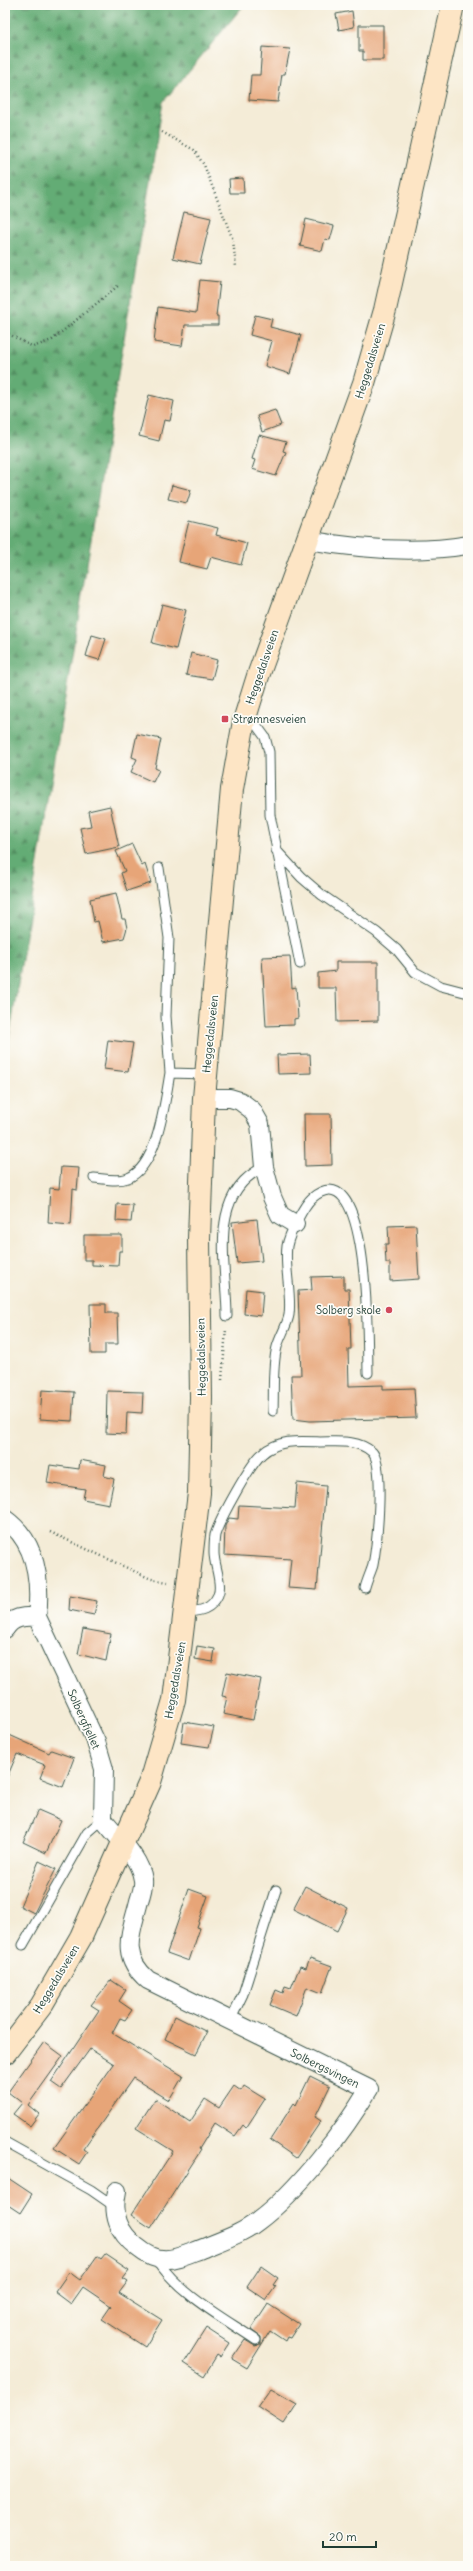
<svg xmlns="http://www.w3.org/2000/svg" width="473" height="2571" font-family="Delius,sans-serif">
	<defs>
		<pattern id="forest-firs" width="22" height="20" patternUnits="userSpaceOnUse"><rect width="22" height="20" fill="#63ac74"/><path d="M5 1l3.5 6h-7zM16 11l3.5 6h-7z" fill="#518d60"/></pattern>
	</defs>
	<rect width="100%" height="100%" fill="#fdfcf7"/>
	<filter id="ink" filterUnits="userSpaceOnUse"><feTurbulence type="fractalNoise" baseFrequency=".025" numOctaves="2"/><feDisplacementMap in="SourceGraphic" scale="8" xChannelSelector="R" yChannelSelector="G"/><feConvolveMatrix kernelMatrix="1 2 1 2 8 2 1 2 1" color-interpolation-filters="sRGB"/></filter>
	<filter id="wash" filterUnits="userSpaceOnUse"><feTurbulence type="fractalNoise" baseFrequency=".012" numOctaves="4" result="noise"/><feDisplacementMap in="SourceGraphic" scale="16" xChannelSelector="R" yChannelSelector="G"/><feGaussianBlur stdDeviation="0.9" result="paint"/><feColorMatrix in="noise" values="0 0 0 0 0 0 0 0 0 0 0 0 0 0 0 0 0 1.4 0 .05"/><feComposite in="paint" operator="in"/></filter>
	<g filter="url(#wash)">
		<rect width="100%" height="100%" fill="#f4ecd7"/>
		<path fill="url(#forest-firs)" stroke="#417454" d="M5,5H244L163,102L5,1063Z"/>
		<g id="blocks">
			<path fill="#e7a578" d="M352,11L354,27L339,30L336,14Z
				M359,25H383V60H363V51H359Z
				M262,47L290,49L285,74H282L278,102L249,100L251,75H260Z
				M243,178L244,193H230L229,179Z
				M184,212L211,218L200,264L173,258Z
				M306,219L334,226L330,240L325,239L322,251L300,246Z
				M200,280L220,282L216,316H218V325H185L182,346L154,342L158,307L196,313Z
				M255,315L272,319L270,327L301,335L290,374L265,366L272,341L250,335Z
				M149,395L174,401L170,421L164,420L159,441L139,436Z
				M275,410L281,425L262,432L257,416Z
				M259,435L286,442L283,451L286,452L276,476L252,469L255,460L252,459Z
				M172,485L191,490L187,503L168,499Z
				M189,521L218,528L216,535L247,543L241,565L211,557L207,569L179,562Z
				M162,604L186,610L176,649L152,643Z
				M92,635L106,639L99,660L86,656Z
				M191,653L217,660L212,679L186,675Z
				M137,734L161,739L155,768L159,770L153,782L131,772L137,759L132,757Z
				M110,806L119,847L86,854L80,828L91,826L88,811Z
				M132,844L142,866L145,864L151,883L127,891L121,873L125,871L116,851Z
				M116,893L122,919H125L127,928L124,938L103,942L98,921L94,922L90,899Z
				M290,956L292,988L296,987L298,1018L294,1019V1025L266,1026L262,957Z
				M336,962H378V1021L337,1022L336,988H318V973L336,971Z
				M108,1040L133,1043L128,1072L104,1069Z
				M310,1054L311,1073L278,1074L277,1055Z
				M304,1114H331L332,1165L305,1166Z
				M61,1167L79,1168L77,1190L73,1189L71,1225L48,1223L50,1188L59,1189Z
				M117,1204L133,1205L131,1222L116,1221Z
				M257,1219L262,1261L237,1263L232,1222Z
				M416,1225L419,1279L390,1281V1263H386L385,1244H389L388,1226Z
				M84,1235H122V1251H119L118,1266L92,1265V1260H84Z
				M344,1276V1289H349L351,1349H348L349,1386L383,1385V1389L414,1388L416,1418L310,1421L293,1419L291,1375H301L298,1291L312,1290L311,1277Z
				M246,1289L263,1291L261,1316L244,1314Z
				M90,1304H106V1313H117L118,1344H105V1354H91Z
				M42,1390L74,1392L72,1421L40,1419Z
				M107,1391L143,1392L142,1413L127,1412L126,1434L106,1433Z
				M80,1460L106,1465L104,1476L114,1479L109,1504L83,1499L85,1489L47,1483L50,1465L79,1469Z
				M297,1483L326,1486L317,1590L288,1588L291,1559L224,1555L225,1526L229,1518L238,1519L239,1505L295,1508Z
				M70,1596L97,1601L94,1615L69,1610Z
				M83,1629L111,1634L106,1661L78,1654Z
				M197,1646L215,1649L213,1662L195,1659Z
				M227,1672L261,1679L253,1720L223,1714L227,1697L222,1696Z
				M184,1722L214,1727L209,1747L181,1743Z
				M5,1733L49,1753L51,1750L74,1758L63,1787L40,1778L45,1765L17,1754L5,1782Z
				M38,1810L61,1820L46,1853L23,1842Z
				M39,1861L56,1869L34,1913L20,1906Z
				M305,1886L348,1908L337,1931L293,1909Z
				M189,1889L208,1896L197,1927L200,1928L189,1961L167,1953Z
				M310,1958L332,1966L322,1993L307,1987L296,2016L270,2005L276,1990L283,1993L285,1986L291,1988L300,1966L306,1968Z
				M111,1980L126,1990L119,2001L132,2010L125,2020L120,2018L112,2033L183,2076L169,2100L133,2078L83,2149L87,2152L79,2164L54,2148L114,2064L90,2049L61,2089L51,2082L99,2010L91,2005Z
				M175,2016L207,2032L196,2054L165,2039Z
				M44,2042L63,2056L28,2105L39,2114L30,2126L13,2114L22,2103L8,2092Z
				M310,2076L330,2086L315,2117L321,2121L296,2158L270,2140L294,2103L296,2105Z
				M234,2086L241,2091L244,2086L265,2099L246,2128L243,2125L235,2136L215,2123L199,2149L201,2150L151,2228L131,2215L173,2151L136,2128L155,2099L190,2122L205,2099L219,2108Z
				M5,2176L32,2194L20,2213L5,2203Z
				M105,2254L129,2270L123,2278L128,2281L119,2293L162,2320L145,2347L102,2319L111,2306L83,2287L71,2304L55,2292L69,2272L80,2280L97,2256L101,2259Z
				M261,2266L278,2278L273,2285L276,2286L266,2300L247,2287Z
				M268,2304L299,2324L290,2338L287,2337L285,2341L270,2331L247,2368L232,2359L245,2340L255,2346L261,2344V2337L251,2330Z
				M206,2328L229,2343L220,2357L217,2355L204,2376L184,2363Z
				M271,2389L297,2404L284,2424L258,2407Z"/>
		</g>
	</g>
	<g filter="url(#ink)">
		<use href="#blocks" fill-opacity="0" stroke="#3f574c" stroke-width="1"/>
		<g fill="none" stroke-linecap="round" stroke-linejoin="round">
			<defs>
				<path id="service" d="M244,721L257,726L265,737L269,752L270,815L300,964
					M276,850L301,877L322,895L376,932L397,950L415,972L441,986L468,993
					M159,868L169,938L166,1016L170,1073L206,1074
					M94,1178C105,1179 118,1182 128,1178C158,1166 165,1101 170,1073
					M227,1316C227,1266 206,1194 264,1167
					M273,1411C274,1390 272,1366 277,1347C280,1336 287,1326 289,1315C292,1293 284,1268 287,1246C289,1234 304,1205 312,1198C372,1148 367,1350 368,1373
					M186,1612C200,1611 211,1610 218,1595C223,1584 214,1565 214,1553C214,1547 214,1541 215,1535C220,1519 250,1464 262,1454C278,1439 300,1441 320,1442C336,1442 358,1439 372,1452C385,1465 377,1544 373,1565C371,1572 367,1580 365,1588
					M23,1945L87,1833L103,1819
					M230,2021L243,1994L276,1890
					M5,2142L91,2190L114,2206
					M157,2260C180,2295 222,2317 256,2340"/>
				<path id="minor" d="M307,540C359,549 415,554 468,545
					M204,1098H230L240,1101L252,1110L260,1124L264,1167L272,1197L280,1215L295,1224
					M5,1519C37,1542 41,1581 37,1617
					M5,1629C12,1617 24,1616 37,1617L96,1742L104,1769L103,1819C116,1836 140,1857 143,1880C144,1886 141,1895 139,1901C131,1934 119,1955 148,1980L369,2089C344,2131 298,2191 258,2221C242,2234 220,2241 201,2249C174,2259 161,2267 137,2247C118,2232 112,2215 117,2191"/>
				<path id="secondary" d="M5,2053L41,2006L81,1937L150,1782L174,1700L199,1493L201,1397L199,1239L204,1098L232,789L244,721L258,676L364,383L385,310L453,5"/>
			</defs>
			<use href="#service" stroke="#3f574c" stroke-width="11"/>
			<use href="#minor" stroke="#3f574c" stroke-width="20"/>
			<use href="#secondary" stroke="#3f574c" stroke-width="24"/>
			<path stroke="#3f574c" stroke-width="2.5" stroke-dasharray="1 3" stroke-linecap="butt" d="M162,132L194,150L204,165L233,240L236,267
				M5,332L33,347L52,340L119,285
				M222,1380L226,1329
				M50,1532L151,1579L168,1582"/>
			<use href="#service" stroke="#fff" stroke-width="9"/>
			<use href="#minor" stroke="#fff" stroke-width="18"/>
			<use href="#secondary" stroke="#fde5c5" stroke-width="22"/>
		</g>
	</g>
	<g fill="#d1495b" stroke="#fdfcf7" stroke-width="1.5">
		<rect x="221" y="715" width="8" height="8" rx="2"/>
		<circle cx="389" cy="1310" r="4"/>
	</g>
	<g text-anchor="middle" stroke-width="3.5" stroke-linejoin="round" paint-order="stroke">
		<g font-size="11" fill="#1f3d34" stroke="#fdfcf7">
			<text transform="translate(370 361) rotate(-73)" y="4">Heggedalsveien</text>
			<text transform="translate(262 667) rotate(-71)" y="4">Heggedalsveien</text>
			<text transform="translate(210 1034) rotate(-84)" y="4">Heggedalsveien</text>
			<text transform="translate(201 1357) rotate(-91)" y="4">Heggedalsveien</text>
			<text transform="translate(175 1680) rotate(-80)" y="4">Heggedalsveien</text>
			<text transform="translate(84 1719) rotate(66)" y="4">Solbergfjellet</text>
			<text transform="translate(56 1979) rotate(-59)" y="4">Heggedalsveien</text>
			<text transform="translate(325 2068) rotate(26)" y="4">Solbergsvingen</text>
		</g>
		<g font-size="11" fill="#1f3d34" stroke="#fdfcf7" text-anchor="start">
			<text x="233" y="723">Strømnesveien</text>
			<text x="381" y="1314" text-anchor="end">Solberg skole</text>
		</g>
	</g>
	<rect width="473" height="2571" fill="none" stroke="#fdfcf7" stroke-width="20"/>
	<path d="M323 2541v6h53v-6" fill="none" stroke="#1f3d34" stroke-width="2"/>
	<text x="329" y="2541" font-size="12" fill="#1f3d34" stroke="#fdfcf7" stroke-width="3" paint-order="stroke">20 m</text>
</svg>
